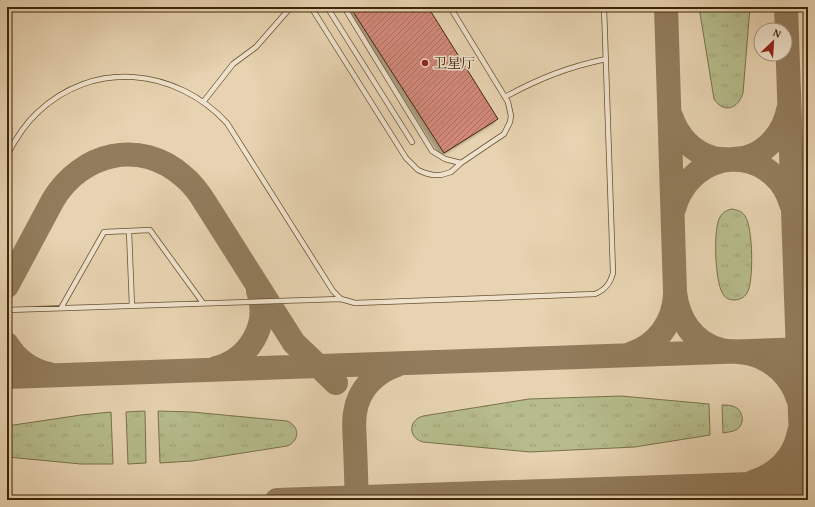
<svg xmlns="http://www.w3.org/2000/svg" width="815" height="507" font-family="'Gentium Book Plus','Noto Serif SC',serif">
	<defs>
		<pattern id="grass-tufts" width="24" height="20" patternUnits="userSpaceOnUse"><rect width="24" height="20" fill="#b6bc8c"/><path d="M3 7l-1-3M5 7V3M7 7l1-3M15 17l-1-3M17 17v-4M19 17l1-3" fill="none" stroke="#9ea177"/></pattern>
		<pattern id="building-hatch" width="6" height="6" patternUnits="userSpaceOnUse"><rect width="6" height="6" fill="#d3897b"/><path d="M-1 1l2-2M0 6l6-6M5 7l2-2" fill="none" stroke="#ad7063"/></pattern>
		<filter id="shadow"><feDropShadow dx="-3.5" dy="3.5" stdDeviation="1" flood-color="#0004"/></filter>
	</defs>
	<rect width="100%" height="100%" fill="#e7d3b1"/>
	<filter id="stains"><feTurbulence type="fractalNoise" baseFrequency=".005" numOctaves="4"/><feColorMatrix values="0 0 0 0 .2 0 0 0 0 .09 0 0 0 0 .02 0 0 0 .5 -.17"/></filter>
	<radialGradient id="worn" r=".72"><stop offset=".6" stop-color="#630" stop-opacity="0"/><stop offset="1" stop-color="#630" stop-opacity=".3"/></radialGradient>
	<path fill="url(#grass-tufts)" stroke="#7a714a" d="M699,7H750L743,93C738,109 724,114 714,99Z
		M732,209C737,210 742,211 745,216C753,226 754,283 747,293C744,298 739,300 734,300C728,300 724,297 722,292C715,280 713,228 720,217C723,212 727,210 732,209Z
		M621,396L709,404L710,435L635,447L530,452L423,442C408,438 408,420 423,416L529,399Z
		M722,405C726,405 731,405 735,407C744,411 745,425 736,430C732,432 727,432 723,433Z
		M145,411L146,463L128,464L126,412Z
		M158,411L192,412L287,421C300,426 300,441 287,446L192,461L160,463Z
		M111,412L113,464H81L7,457V426L81,415Z"/>
	<g fill="none" stroke-linecap="round" stroke-linejoin="round">
		<path stroke="#927c5c" stroke-width="24" d="M666,7L675,292C678,319 693,343 721,350C731,352 741,351 751,354C774,360 791,377 798,399
			M786,7L803,500
			M671,116C678,136 692,152 713,158C722,160 732,159 741,160C765,163 785,181 791,204
			M674,209C680,186 697,167 721,161C730,159 739,159 748,157C769,150 784,131 788,110
			M7,286L53,200C81,153 140,138 183,176C193,184 200,194 206,204L294,343L336,383
			M7,344C17,360 31,370 49,374
			M630,354C657,346 674,322 675,294
			M216,368C250,359 270,324 258,291
			M7,377L808,349
			M753,482C777,474 794,457 799,432
			M277,500L808,482
			M357,500C356,482 356,465 355,447C355,436 353,424 355,413C358,390 375,372 397,365"/>
	</g>
	<path fill="url(#building-hatch)" stroke="#3e2608" filter="url(#shadow)" d="M350,7H428L498,119L444,153Z"/>
	<g fill="none" stroke-linecap="round" stroke-linejoin="round">
		<defs>
			<path id="lane" d="M311,7L406,158L418,170L425,173L433,175H441L451,172L461,163L498,138L504,134L510,122L511,116L508,102L450,7
				M327,7L412,142
				M344,7L432,151L445,159L461,163
				M505,97C540,78 568,67 606,59
				M204,101L233,64L256,47L291,7
				M7,155C15,140 24,125 37,113C93,59 176,68 227,123L333,291L341,299L355,303L595,294C605,290 610,284 613,273L604,7
				M129,231L132,306
				M61,308L104,232L150,230L203,303
				M7,310L341,299"/>
		</defs>
		<use href="#lane" stroke="#685132" stroke-width="6"/>
		<use href="#lane" stroke="#efe2cc" stroke-width="4.5"/>
	</g>
	<circle fill="#8f2418" stroke="#efe2cc" stroke-width="1.5" cx="425" cy="63" r="4"/>
	<g text-anchor="middle" stroke-width="3" stroke-linejoin="round" paint-order="stroke">
		<g font-size="14" fill="#3e2608" stroke="#efe2cc" text-anchor="start">
			<text x="433" y="68">卫星厅</text>
		</g>
	</g>
	<rect width="815" height="507" fill="none" stroke="#e7d3b1" stroke-width="24"/>
	<rect x="8" y="8" width="799" height="491" fill="none" stroke="#3e2608" stroke-width="2"/>
	<rect x="12" y="12" width="791" height="483" fill="none" stroke="#3e2608"/>
	<g transform="translate(773 42) rotate(25)"><circle r="19" fill="#efe2cc" stroke="#a8977e"/>
	<path d="M0-3L7 15L0 10L-7 15Z" fill="#8f2418"/>
	<text y="-6" font-size="11" font-weight="bold" text-anchor="middle" fill="#3e2608">N</text>
	</g>
	<rect width="100%" height="100%" filter="url(#stains)"/>
	<rect width="100%" height="100%" fill="url(#worn)"/>
</svg>
